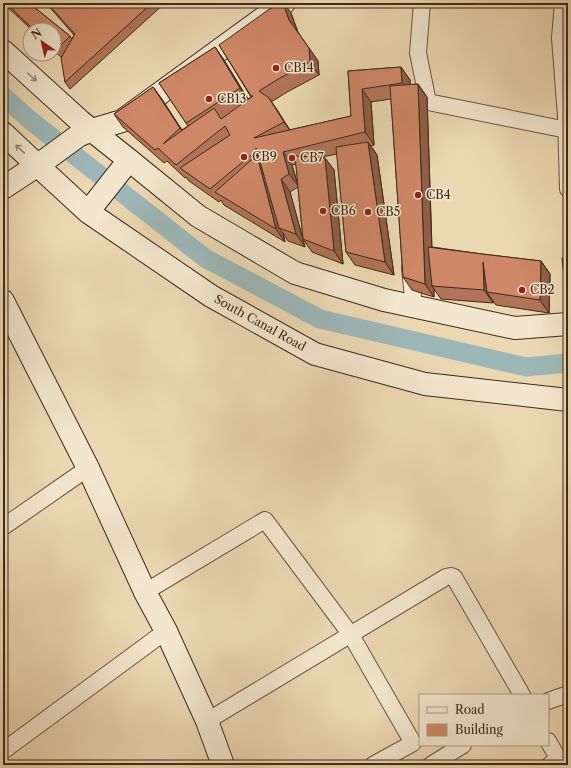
<svg xmlns="http://www.w3.org/2000/svg" width="571" height="768" font-family="'Libre Caslon Text',serif">
	<rect width="100%" height="100%" fill="#ebd8b3"/>
	<filter id="stains"><feTurbulence type="fractalNoise" baseFrequency=".005" numOctaves="4"/><feColorMatrix values="0 0 0 0 .2 0 0 0 0 .09 0 0 0 0 .02 0 0 0 .5 -.17"/></filter>
	<radialGradient id="worn" r=".72"><stop offset=".6" stop-color="#630" stop-opacity="0"/><stop offset="1" stop-color="#630" stop-opacity=".3"/></radialGradient>
	<g fill="none" stroke-linecap="round" stroke-linejoin="round">
		<path stroke="#9db7b8" stroke-width="19" d="M3,96L30,120L205,258L320,319L526,367L568,363"/>
		<defs>
			<path id="street" d="M422,3L418,53L428,102L567,130
				M568,35L560,38L566,116L568,189
				M560,38L563,3
				M410,268L414,307
				M3,527L88,468
				M145,592L265,520L351,635L413,743L373,765
				M548,701L568,694
				M207,721L446,577L451,576L454,577L522,695
				M548,741L558,758L550,765
				M3,751L166,631
				M431,765L463,745"/>
			<path id="secondary" d="M3,51L80,121L129,160L198,216L295,273L384,300L515,328L568,324
				M3,133L37,165L88,212L211,296L315,354L425,384L568,400
				M3,188L41,163L78,136L92,130L122,121L284,3
				M88,212L129,160
				M3,301L88,468L145,592L166,631L207,721L223,765"/>
		</defs>
		<use href="#street" stroke="#695641" stroke-width="18"/>
		<use href="#secondary" stroke="#3e2a1b" stroke-width="24"/>
		<use href="#street" stroke="#f2e6ce" stroke-width="16"/>
		<use href="#secondary" stroke="#f2e6ce" stroke-width="22"/>
	</g>
	<path fill="#b17459" stroke="#3e2a1b" fill-rule="evenodd" d="M3,3H29L70,36L72,39L74,35L46,3H165L70,89L65,82L62,56L61,57L54,51V30H32Z
		M291,13L298,32L318,61L319,75L289,91L271,102L290,130L351,116L348,71L401,67L410,80V85L418,84L427,97L432,247L482,254L541,261L550,274L549,313L496,305L493,301V303L441,299L434,289V297L412,290L403,277L391,99L371,102L374,145L371,146L377,155L394,275L355,265L346,252L337,154L322,157L325,158L334,170L343,264L312,252L303,239L298,187L290,192L305,247L288,241L283,233L285,242L224,205L221,200L219,202L189,181L186,177L185,178L167,161L164,163L123,127L114,114L153,87L182,130L188,126L159,83L215,47L224,60L248,99L251,97L219,45ZM296,164L298,185L292,165Z"/>
	<path fill="#905e48" stroke="#3e2a1b" d="M283,3H284L291,13L298,33L289,20Z
		M215,47L224,60L249,101L240,88Z
		M309,48L318,61L319,75L310,62Z
		M401,67L410,80L411,96L402,83Z
		M418,84L427,97L433,287L432,286L434,289V297L425,284Z
		M153,87L162,99L189,141L180,128Z
		M362,89L371,102L374,145L365,132Z
		M269,98L278,111L293,135L284,122Z
		M368,142L377,155L394,275L385,262Z
		M283,152L292,165L298,186L289,174Z
		M257,155L266,168L279,228L283,233L285,242L276,229Z
		M325,158L334,170L343,264L334,251Z
		M281,179L290,192L305,247L296,234Z
		M541,261L550,274L549,313L540,300Z
		M483,262L487,292L493,301V303L484,290Z"/>
	<path fill="#ce8767" stroke="#3e2a1b" d="M6,3H29L70,36L56,50L54,49V30H34Z
		M47,3H152L65,82L61,58L75,34Z
		M278,3H283L289,20L309,48L310,62L280,78L259,91L269,98L284,122L254,138L351,116L348,71L401,67L402,83L362,89L365,132L283,152L289,174L281,179L296,234L279,228L256,148V151L210,189L180,168L230,135L225,126L176,165L158,148L155,150L114,114L153,87L180,128L163,144L214,108L221,119L253,96H251L219,45Z
		M215,47L240,88L186,123L159,83Z
		M418,84L425,284L403,277L390,86Z
		M368,142L385,262L346,252L336,147Z
		M257,155L276,229L215,192Z
		M295,156L325,158L334,251L303,239Z
		M428,247L482,254L541,261L540,300L487,292L483,262L484,290L432,286Z
		M568,257V297H566L562,258Z"/>
	<defs><path id="oneway-shaft" d="M-6 0H5M1.5-3L5.5 0L1.5 3" fill="none" stroke-width="1.6" stroke-linecap="round" stroke-linejoin="round"/></defs>
	<g stroke="#988874">
		<use href="#oneway-shaft" transform="translate(32 77) rotate(42)"/>
		<use href="#oneway-shaft" transform="translate(20 149) rotate(-136)"/>
	</g>
	<g fill="#8f2418" stroke="#f2e6ce" stroke-width="1.5">
		<circle cx="276" cy="68" r="4"/>
		<circle cx="209" cy="99" r="4"/>
		<circle cx="244" cy="157" r="4"/>
		<circle cx="292" cy="158" r="4"/>
		<circle cx="418" cy="195" r="4"/>
		<circle cx="323" cy="211" r="4"/>
		<circle cx="368" cy="212" r="4"/>
		<circle cx="522" cy="290" r="4"/>
	</g>
	<g text-anchor="middle" stroke-width="3" stroke-linejoin="round" paint-order="stroke">
		<g font-size="12" fill="#3e2a1b" stroke="#f2e6ce" text-anchor="start">
			<text x="284" y="72">CB14</text>
			<text x="217" y="103">CB13</text>
			<text x="252" y="161">CB9</text>
			<text x="300" y="162">CB7</text>
			<text x="426" y="199">CB4</text>
			<text x="331" y="215">CB6</text>
			<text x="376" y="216">CB5</text>
			<text x="530" y="294">CB2</text>
		</g>
		<g font-size="12" fill="#3e2a1b" stroke="#f2e6ce">
			<text transform="translate(260 323) rotate(29)" y="4">South Canal Road</text>
		</g>
	</g>
	<rect width="571" height="768" fill="none" stroke="#ebd8b3" stroke-width="16"/>
	<rect x="4" y="4" width="563" height="760" fill="none" stroke="#3e2a1b" stroke-width="2"/>
	<rect x="8" y="8" width="555" height="752" fill="none" stroke="#3e2a1b"/>
	<rect x="419" y="694" width="130" height="52" fill="#f2e6ce" stroke="#aa9b86"/>
	<rect x="427" y="707" width="20" height="6" fill="#f2e6ce" stroke="#aa9b86"/>
	<text x="455" y="714" font-size="12" fill="#3e2a1b">Road</text>
	<rect x="427" y="724" width="20" height="12" fill="#ce8767" stroke="#aa9b86"/>
	<text x="455" y="734" font-size="12" fill="#3e2a1b">Building</text>
	<g transform="translate(42 42) rotate(326)"><circle r="19" fill="#f2e6ce" stroke="#aa9b86"/>
	<path d="M0-3L7 15L0 10L-7 15Z" fill="#8f2418"/>
	<text y="-6" font-size="11" font-weight="bold" text-anchor="middle" fill="#3e2a1b">N</text>
	</g>
	<rect width="100%" height="100%" filter="url(#stains)"/>
	<rect width="100%" height="100%" fill="url(#worn)"/>
</svg>
